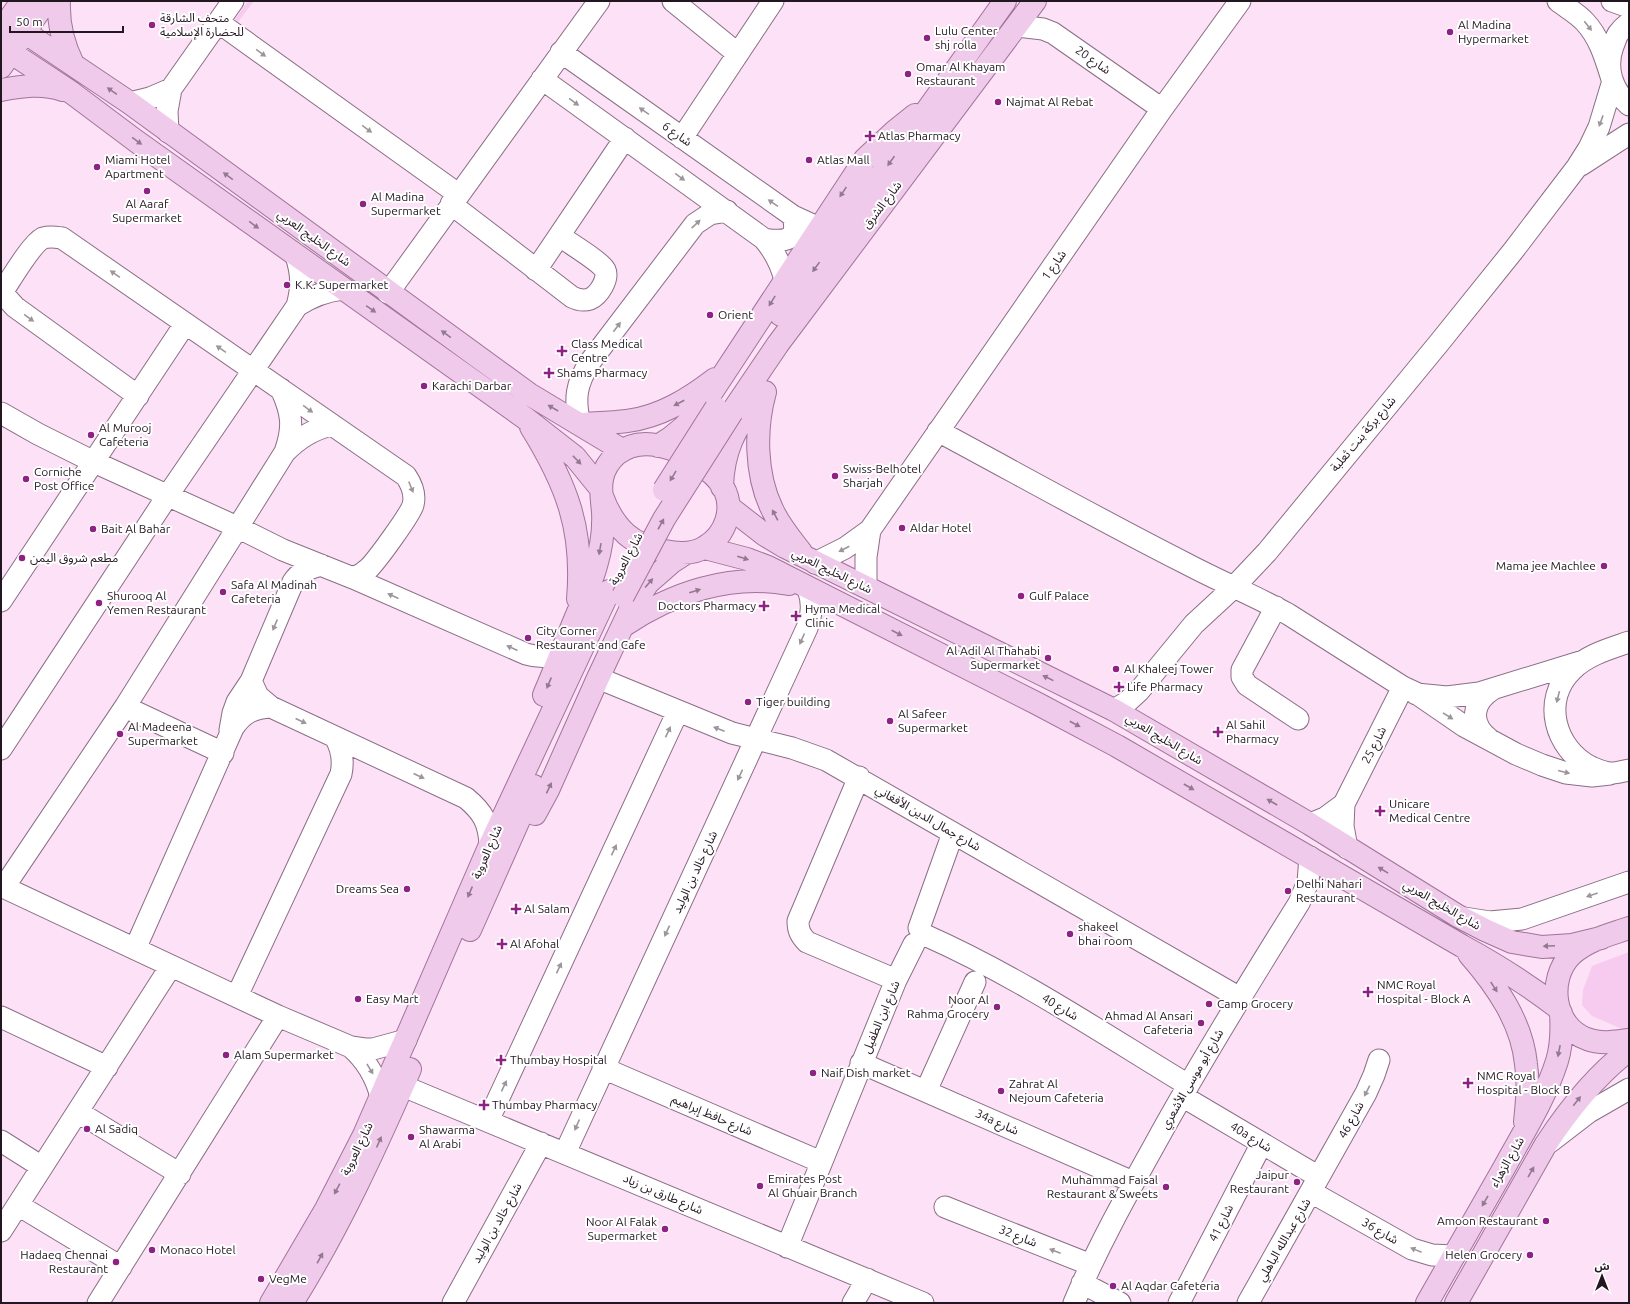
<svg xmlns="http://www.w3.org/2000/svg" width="1630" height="1304" font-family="Ubuntu,'Noto Sans Arabic',sans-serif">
	<rect width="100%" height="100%" fill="#fce1f7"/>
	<path fill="#f7cbef" d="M248,1H254L238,22L235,19Z
		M1629,952V1031H1627L1592,1016L1582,1005L1583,990L1592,966Z"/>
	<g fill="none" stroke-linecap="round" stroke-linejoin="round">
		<defs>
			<path id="minor" d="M673,1L738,54
				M1558,1C1567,8 1578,14 1585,22C1599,37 1605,57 1611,76
				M1612,1L1629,7
				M218,22L458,194
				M1629,23C1625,26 1621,30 1618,34C1616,37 1615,42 1613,46C1605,68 1612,90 1629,105
				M1017,26L1043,29L1053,33L1162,109
				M561,52L793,216L819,228
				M542,79L764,239C775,252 781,264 785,280
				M130,103L150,98L171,89
				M168,132L167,111L171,89L233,1
				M682,138L773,1
				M1581,165L1629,134
				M451,204L572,297C578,300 584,301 590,299C599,295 609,279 605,270C600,261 569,243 560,236
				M764,239C783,242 800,242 793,216
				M536,270L625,138
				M3,290L6,297L15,307L138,396
				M388,293L599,1
				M1,294C10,281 31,244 43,238C50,236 55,237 62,238L406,476C412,485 416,494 413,505C410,515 377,560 369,568C364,573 359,576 353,578
				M297,306C312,296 325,291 343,289
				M281,389C292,413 294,427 285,452
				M1,413L38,434L94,462L237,527L283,550L353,578L526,654C539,658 550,658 563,652
				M580,424C574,399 576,384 590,362L695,224L710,214L727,211
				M938,431C1020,475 1102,521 1185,563C1219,581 1255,596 1288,614L1403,687L1416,693L1464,726L1516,754L1542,765L1566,773L1592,776L1610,774
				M815,563L845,548L870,530L1162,109L1240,1
				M866,587V557L870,530
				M1,601L185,324
				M1276,607L1242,670V677L1247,685L1298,719
				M1629,642C1609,649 1587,655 1572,670C1541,700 1555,749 1591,767C1596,769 1605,773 1611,773C1617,773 1623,771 1629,770
				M598,678L732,733L792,748L826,760L1240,998
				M251,681L258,696L271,707L466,798C483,812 489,823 490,845
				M1416,694L1447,697L1479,693L1580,662
				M125,707L223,753
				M1114,710L1127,702L1139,691L1194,624L1233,588L1267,552L1439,343L1513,251L1577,167L1589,148L1599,127L1612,84
				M230,730L233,713L237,702L251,681L293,582C300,571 309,569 321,565
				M1489,739C1469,723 1472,702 1493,689
				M1,749L168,495L297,306C302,288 302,274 296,256
				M859,777L798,921C798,930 800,935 807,942L896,980
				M1344,804L1343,826L1347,848
				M1310,824L1325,818L1344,804L1403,687
				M1,886L278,1016L351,1047L365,1049H373L406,1040
				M4,887L125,707L285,452C299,438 312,430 331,425
				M1464,918L1490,922L1522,919L1629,882
				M919,928L953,833
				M927,936C1019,977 1102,1033 1188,1085
				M135,949L233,728C243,713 253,708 271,707
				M237,996L341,774C344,760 342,749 335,737
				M1,1017L107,1067
				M351,1047C367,1061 376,1077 381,1097
				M861,1063L1133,1182
				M603,1068L821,1162
				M403,1086L923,1303
				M926,1091L975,982
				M1182,1096L1319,1177
				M78,1112L180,1174
				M488,1121L678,711
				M1,1141L42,1167
				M1550,1142L1589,1112L1629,1089
				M565,1153L807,628C812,614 813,603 808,589
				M1311,1192L1412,1249L1432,1255L1454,1256
				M18,1205L121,1267
				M945,1207L1091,1265
				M1,1231L171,966
				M787,1247L896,980L914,944
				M1082,1283L1120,1303
				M98,1303L278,1016
				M453,1303L541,1143
				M853,1303L867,1279
				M1074,1303C1097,1248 1126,1196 1155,1144C1200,1062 1249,983 1299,903L1308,882L1310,857
				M1179,1303L1262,1143
				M1248,1303L1366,1093L1374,1075L1379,1060"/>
			<path id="major" d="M59,1C58,23 63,44 73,64
				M8,21L130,103L529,394L622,450
				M1,31L22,1
				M1,46L72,93L136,141L525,418L575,457L601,489
				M1,67L46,1
				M1,90C22,86 42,83 63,90
				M781,315L1005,1
				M765,392C755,428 755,474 772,509C779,525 790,538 801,552
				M732,412L778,344L1035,1
				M580,424C595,423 611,423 627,421C660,417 689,399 715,379
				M531,427C567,485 584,530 578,599
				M658,446C677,435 691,422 704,404L865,159L895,131L915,115
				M722,487C723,450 735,430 755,400
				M729,507L765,535L785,547L1114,710L1310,824L1458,916L1485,930L1512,942L1542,947L1572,945L1601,938
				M705,548L747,559L768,567L1038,704L1117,746L1462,946C1495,964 1527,984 1557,1007
				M623,626C672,593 730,573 789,584
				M544,695C555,669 565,643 576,617C583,600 591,584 596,566C601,549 604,530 603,512C602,501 600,490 602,479C604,469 610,460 617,454C642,434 676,448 699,464C707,469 718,478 723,487C735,508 726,535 705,547C685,560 643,549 626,534C614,523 607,510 602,496
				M535,814L548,790L598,678L631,608L648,583L672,562L686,553
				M1629,928C1609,935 1587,940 1571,955C1547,979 1553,1027 1587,1039C1600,1044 1615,1042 1629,1040
				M470,930L534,786
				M1469,954C1496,985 1522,1022 1526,1064C1529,1083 1527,1102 1525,1122
				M271,1303L326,1209L364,1135L490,845L609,591
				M292,1303C339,1228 375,1149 410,1069
				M1427,1303C1453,1258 1478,1213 1504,1168C1523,1133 1545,1099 1557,1061C1562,1045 1562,1029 1561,1013
				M1456,1303L1546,1144C1569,1109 1595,1076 1629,1050"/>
		</defs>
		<use href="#minor" stroke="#8b6e86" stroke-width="23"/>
		<use href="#major" stroke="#a1749a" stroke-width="24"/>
		<use href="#minor" stroke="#fff" stroke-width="21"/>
		<use href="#major" stroke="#f0caea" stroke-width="22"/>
		<defs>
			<path id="major-bridge" d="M664,490L716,408
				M623,596L664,519L732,412"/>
		</defs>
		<use href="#major-bridge" stroke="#a1749a" stroke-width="24" stroke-linecap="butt"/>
		<use href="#major-bridge" stroke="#f0caea" stroke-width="22"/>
	</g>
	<defs><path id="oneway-solid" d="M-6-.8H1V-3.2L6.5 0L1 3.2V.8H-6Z"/></defs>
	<g fill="#9c969b">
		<use href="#oneway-solid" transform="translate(1588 26) rotate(52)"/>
		<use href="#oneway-solid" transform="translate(261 53) rotate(36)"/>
		<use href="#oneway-solid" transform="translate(574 102) rotate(36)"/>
		<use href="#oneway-solid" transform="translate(644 111) rotate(-145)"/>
		<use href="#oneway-solid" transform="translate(1601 121) rotate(110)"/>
		<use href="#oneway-solid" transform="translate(367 129) rotate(36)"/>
		<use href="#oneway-solid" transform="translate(680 177) rotate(36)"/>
		<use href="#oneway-solid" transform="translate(773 203) rotate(-145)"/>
		<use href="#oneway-solid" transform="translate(696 224) rotate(-44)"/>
		<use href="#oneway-solid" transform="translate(115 274) rotate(-145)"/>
		<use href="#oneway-solid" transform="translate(29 318) rotate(36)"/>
		<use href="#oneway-solid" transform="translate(617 327) rotate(-53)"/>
		<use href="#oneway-solid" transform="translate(221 349) rotate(-145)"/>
		<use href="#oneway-solid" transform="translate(308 409) rotate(36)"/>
		<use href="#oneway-solid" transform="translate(411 487) rotate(68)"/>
		<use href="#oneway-solid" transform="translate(844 549) rotate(152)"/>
		<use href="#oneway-solid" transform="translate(393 596) rotate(-156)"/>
		<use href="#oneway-solid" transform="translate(275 625) rotate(113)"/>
		<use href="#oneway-solid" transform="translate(802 639) rotate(114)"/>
		<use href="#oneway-solid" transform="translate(512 648) rotate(-156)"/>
		<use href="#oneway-solid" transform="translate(1558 697) rotate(104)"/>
		<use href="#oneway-solid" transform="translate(1448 716) rotate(32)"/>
		<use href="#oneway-solid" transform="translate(301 721) rotate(25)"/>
		<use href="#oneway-solid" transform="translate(719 729) rotate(-159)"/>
		<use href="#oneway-solid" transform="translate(668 732) rotate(-65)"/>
		<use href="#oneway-solid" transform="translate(1564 772) rotate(14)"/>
		<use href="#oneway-solid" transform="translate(740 775) rotate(115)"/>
		<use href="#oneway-solid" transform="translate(419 776) rotate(25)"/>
		<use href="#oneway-solid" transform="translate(614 850) rotate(-65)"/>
		<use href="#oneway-solid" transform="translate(1592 895) rotate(161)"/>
		<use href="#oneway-solid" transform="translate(667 931) rotate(115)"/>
		<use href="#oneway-solid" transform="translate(559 968) rotate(-65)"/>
		<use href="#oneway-solid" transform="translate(370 1069) rotate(59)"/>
		<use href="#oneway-solid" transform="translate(504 1086) rotate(-65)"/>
		<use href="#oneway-solid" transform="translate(1367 1091) rotate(117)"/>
		<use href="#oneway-solid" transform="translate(577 1125) rotate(114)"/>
		<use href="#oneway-solid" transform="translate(1416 1250) rotate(-158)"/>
		<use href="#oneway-solid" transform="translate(1055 1251) rotate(-159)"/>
	</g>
	<g fill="#93798f">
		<use href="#oneway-solid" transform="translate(112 91) rotate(-145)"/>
		<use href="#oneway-solid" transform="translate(137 141) rotate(36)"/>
		<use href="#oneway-solid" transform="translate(891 161) rotate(125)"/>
		<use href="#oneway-solid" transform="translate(228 176) rotate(-144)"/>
		<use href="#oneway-solid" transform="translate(843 192) rotate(124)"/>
		<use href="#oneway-solid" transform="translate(254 225) rotate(36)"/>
		<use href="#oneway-solid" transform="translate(816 267) rotate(126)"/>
		<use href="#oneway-solid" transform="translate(772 301) rotate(122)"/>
		<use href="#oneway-solid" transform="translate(371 309) rotate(35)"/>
		<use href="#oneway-solid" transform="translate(446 334) rotate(-144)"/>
		<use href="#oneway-solid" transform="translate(679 403) rotate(152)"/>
		<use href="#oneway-solid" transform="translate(553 408) rotate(-150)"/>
		<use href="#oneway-solid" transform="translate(577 460) rotate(46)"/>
		<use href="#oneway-solid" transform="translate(673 476) rotate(121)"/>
		<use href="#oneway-solid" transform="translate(775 515) rotate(-118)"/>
		<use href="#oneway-solid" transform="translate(661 524) rotate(-61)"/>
		<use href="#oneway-solid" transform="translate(600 549) rotate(100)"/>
		<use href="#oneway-solid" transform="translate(743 558) rotate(18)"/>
		<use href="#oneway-solid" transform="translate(649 583) rotate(-49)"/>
		<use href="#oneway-solid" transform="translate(695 591) rotate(-17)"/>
		<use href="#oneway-solid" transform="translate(897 633) rotate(27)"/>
		<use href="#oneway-solid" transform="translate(1048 678) rotate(-154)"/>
		<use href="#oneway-solid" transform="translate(549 683) rotate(113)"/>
		<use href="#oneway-solid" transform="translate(1075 724) rotate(28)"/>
		<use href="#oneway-solid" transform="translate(1189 787) rotate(30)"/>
		<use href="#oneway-solid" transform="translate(549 788) rotate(-65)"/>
		<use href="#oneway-solid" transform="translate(1272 802) rotate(-150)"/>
		<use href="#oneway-solid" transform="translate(1383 870) rotate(-149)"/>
		<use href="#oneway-solid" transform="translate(470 892) rotate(113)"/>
		<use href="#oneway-solid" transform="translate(1549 946) rotate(177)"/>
		<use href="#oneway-solid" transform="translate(1494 987) rotate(57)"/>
		<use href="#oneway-solid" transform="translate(1559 1051) rotate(101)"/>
		<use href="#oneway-solid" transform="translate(1577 1101) rotate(-52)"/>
		<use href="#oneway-solid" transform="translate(379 1142) rotate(-66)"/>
		<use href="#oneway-solid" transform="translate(1531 1172) rotate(-60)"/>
		<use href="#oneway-solid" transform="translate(337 1189) rotate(118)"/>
		<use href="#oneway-solid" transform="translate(1485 1201) rotate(120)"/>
		<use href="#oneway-solid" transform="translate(320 1258) rotate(-61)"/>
	</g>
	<g fill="#8e2184" stroke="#fff" stroke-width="1.5">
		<circle cx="152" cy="25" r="4"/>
		<circle cx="1450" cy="32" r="4"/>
		<circle cx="927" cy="38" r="4"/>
		<circle cx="908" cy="74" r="4"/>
		<circle cx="998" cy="102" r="4"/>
		<path d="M868 130h4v4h4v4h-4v4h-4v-4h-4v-4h4z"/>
		<circle cx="809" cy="160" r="4"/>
		<circle cx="97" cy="167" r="4"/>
		<circle cx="147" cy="191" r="4"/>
		<circle cx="363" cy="204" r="4"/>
		<circle cx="287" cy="285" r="4"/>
		<circle cx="710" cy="315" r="4"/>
		<path d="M560 345h4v4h4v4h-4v4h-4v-4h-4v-4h4z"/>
		<path d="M547 367h4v4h4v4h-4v4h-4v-4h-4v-4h4z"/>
		<circle cx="424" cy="386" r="4"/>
		<circle cx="91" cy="435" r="4"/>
		<circle cx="835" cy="476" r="4"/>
		<circle cx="26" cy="479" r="4"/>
		<circle cx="902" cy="528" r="4"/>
		<circle cx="93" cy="529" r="4"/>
		<circle cx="22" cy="558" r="4"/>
		<circle cx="1604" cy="566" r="4"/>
		<circle cx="223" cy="592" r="4"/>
		<circle cx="1021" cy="596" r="4"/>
		<circle cx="99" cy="603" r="4"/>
		<path d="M762 600h4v4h4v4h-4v4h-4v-4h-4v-4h4z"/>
		<path d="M794 610h4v4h4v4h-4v4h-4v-4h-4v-4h4z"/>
		<circle cx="528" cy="638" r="4"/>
		<circle cx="1048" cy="658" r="4"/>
		<circle cx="1116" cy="669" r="4"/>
		<path d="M1117 681h4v4h4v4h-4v4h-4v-4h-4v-4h4z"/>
		<circle cx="748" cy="702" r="4"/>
		<circle cx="890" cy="721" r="4"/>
		<path d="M1216 726h4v4h4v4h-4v4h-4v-4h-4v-4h4z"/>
		<circle cx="120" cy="734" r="4"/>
		<path d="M1378 805h4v4h4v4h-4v4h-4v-4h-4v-4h4z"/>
		<circle cx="407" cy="889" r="4"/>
		<circle cx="1288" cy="891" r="4"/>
		<path d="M514 903h4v4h4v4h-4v4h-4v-4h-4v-4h4z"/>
		<circle cx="1070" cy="934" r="4"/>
		<path d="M500 938h4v4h4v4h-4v4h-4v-4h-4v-4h4z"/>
		<path d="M1366 986h4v4h4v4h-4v4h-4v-4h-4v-4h4z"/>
		<circle cx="358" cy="999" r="4"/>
		<circle cx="1209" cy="1004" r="4"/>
		<circle cx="997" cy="1007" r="4"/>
		<circle cx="1201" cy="1023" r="4"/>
		<circle cx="226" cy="1055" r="4"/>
		<path d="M499 1054h4v4h4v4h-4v4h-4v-4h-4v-4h4z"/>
		<circle cx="813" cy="1073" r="4"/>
		<path d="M1466 1077h4v4h4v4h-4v4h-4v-4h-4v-4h4z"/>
		<circle cx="1001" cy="1091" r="4"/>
		<path d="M482 1099h4v4h4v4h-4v4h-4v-4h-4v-4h4z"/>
		<circle cx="87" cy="1129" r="4"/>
		<circle cx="411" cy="1137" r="4"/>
		<circle cx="1297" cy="1182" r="4"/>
		<circle cx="760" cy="1186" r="4"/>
		<circle cx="1166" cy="1187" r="4"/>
		<circle cx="1546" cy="1221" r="4"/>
		<circle cx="665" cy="1229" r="4"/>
		<circle cx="152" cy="1250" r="4"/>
		<circle cx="1530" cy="1255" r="4"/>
		<circle cx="116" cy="1262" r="4"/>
		<circle cx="261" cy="1279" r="4"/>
		<circle cx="1113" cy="1286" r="4"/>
	</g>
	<g text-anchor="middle" stroke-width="4" stroke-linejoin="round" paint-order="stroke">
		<g font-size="12" fill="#221620" stroke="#fff" text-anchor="start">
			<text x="160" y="22">متحف الشارقة<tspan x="160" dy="14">للحضارة الإسلامية</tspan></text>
			<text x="1458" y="29">Al Madina<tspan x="1458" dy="14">Hypermarket</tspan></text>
			<text x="935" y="35">Lulu Center<tspan x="935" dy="14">shj rolla</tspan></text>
			<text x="916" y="71">Omar Al Khayam<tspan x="916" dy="14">Restaurant</tspan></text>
			<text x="1006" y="106">Najmat Al Rebat</text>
			<text x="878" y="140">Atlas Pharmacy</text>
			<text x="105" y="164">Miami Hotel<tspan x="105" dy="14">Apartment</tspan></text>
			<text x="817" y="164">Atlas Mall</text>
			<text x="371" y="201">Al Madina<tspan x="371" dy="14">Supermarket</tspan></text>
			<text x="147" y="208" text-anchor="middle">Al Aaraf<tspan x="147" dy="14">Supermarket</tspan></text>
			<text x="295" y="289">K.K. Supermarket</text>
			<text x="718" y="319">Orient</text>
			<text x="571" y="348">Class Medical<tspan x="571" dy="14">Centre</tspan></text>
			<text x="557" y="377">Shams Pharmacy</text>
			<text x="432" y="390">Karachi Darbar</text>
			<text x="99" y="432">Al Murooj<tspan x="99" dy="14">Cafeteria</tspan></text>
			<text x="843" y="473">Swiss-Belhotel<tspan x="843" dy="14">Sharjah</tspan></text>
			<text x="34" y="476">Corniche<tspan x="34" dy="14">Post Office</tspan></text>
			<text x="910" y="532">Aldar Hotel</text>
			<text x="101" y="533">Bait Al Bahar</text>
			<text x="30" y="562">مطعم شروق اليمن</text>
			<text x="1596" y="570" text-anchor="end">Mama jee Machlee</text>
			<text x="231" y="589">Safa Al Madinah<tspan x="231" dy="14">Cafeteria</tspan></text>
			<text x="107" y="600">Shurooq Al<tspan x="107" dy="14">Yemen Restaurant</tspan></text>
			<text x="1029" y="600">Gulf Palace</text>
			<text x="756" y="610" text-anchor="end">Doctors Pharmacy</text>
			<text x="805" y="613">Hyma Medical<tspan x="805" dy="14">Clinic</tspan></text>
			<text x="536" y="635">City Corner<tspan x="536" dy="14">Restaurant and Cafe</tspan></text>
			<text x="1040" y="655" text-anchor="end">Al Adil Al Thahabi<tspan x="1040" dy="14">Supermarket</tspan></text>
			<text x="1124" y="673">Al Khaleej Tower</text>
			<text x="1127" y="691">Life Pharmacy</text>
			<text x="756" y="706">Tiger building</text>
			<text x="898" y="718">Al Safeer<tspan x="898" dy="14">Supermarket</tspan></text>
			<text x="1226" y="729">Al Sahil<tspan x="1226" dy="14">Pharmacy</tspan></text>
			<text x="128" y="731">Al Madeena<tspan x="128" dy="14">Supermarket</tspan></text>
			<text x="1389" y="808">Unicare<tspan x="1389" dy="14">Medical Centre</tspan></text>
			<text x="1296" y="888">Delhi Nahari<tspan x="1296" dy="14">Restaurant</tspan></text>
			<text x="399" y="893" text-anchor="end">Dreams Sea</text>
			<text x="524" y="913">Al Salam</text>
			<text x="1078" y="931">shakeel<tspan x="1078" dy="14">bhai room</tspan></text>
			<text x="510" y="948">Al Afohal</text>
			<text x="1377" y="989">NMC Royal<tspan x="1377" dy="14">Hospital - Block A</tspan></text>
			<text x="366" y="1003">Easy Mart</text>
			<text x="989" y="1004" text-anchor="end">Noor Al<tspan x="989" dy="14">Rahma Grocery</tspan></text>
			<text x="1217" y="1008">Camp Grocery</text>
			<text x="1193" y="1020" text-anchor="end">Ahmad Al Ansari<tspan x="1193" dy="14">Cafeteria</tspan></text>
			<text x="234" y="1059">Alam Supermarket</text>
			<text x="510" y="1064">Thumbay Hospital</text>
			<text x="821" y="1077">Naif Dish market</text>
			<text x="1477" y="1080">NMC Royal<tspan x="1477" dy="14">Hospital - Block B</tspan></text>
			<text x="1009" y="1088">Zahrat Al<tspan x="1009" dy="14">Nejoum Cafeteria</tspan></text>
			<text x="492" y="1109">Thumbay Pharmacy</text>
			<text x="95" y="1133">Al Sadiq</text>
			<text x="419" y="1134">Shawarma<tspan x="419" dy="14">Al Arabi</tspan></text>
			<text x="1289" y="1179" text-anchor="end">Jaipur<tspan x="1289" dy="14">Restaurant</tspan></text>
			<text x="768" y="1183">Emirates Post<tspan x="768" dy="14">Al Ghuair Branch</tspan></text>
			<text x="1158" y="1184" text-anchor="end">Muhammad Faisal<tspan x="1158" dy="14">Restaurant &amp; Sweets</tspan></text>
			<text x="1538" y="1225" text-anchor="end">Amoon Restaurant</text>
			<text x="657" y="1226" text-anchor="end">Noor Al Falak<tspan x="657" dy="14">Supermarket</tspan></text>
			<text x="160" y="1254">Monaco Hotel</text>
			<text x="108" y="1259" text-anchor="end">Hadaeq Chennai<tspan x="108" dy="14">Restaurant</tspan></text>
			<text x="1522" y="1259" text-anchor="end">Helen Grocery</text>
			<text x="269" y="1283">VegMe</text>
			<text x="1121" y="1290">Al Aqdar Cafeteria</text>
		</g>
		<g font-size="12" fill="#221620" stroke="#fff">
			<text transform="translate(1093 60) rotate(35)" y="4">شارع 20</text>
			<text transform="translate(677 134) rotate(35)" y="4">شارع 6</text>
			<text transform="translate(882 205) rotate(-53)" y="4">شارع الشرق</text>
			<text transform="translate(314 238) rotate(36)" y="4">شارع الخليج العربي</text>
			<text transform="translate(1054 265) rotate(-55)" y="4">شارع 1</text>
			<text transform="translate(1363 434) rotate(-50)" y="4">شارع بركة بنت ثعلبة</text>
			<text transform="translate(626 559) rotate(-62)" y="4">شارع العروبة</text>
			<text transform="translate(832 571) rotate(26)" y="4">شارع الخليج العربي</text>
			<text transform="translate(1164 739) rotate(31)" y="4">شارع الخليج العربي</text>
			<text transform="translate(1374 745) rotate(-63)" y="4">شارع 25</text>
			<text transform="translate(928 818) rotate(30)" y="4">شارع جمال الدين الأفغاني</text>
			<text transform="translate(487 852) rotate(-66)" y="4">شارع العروبة</text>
			<text transform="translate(695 872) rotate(-65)" y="4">شارع خالد بن الوليد</text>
			<text transform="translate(1442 905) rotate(30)" y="4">شارع الخليج العربي</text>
			<text transform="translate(1060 1007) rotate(31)" y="4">شارع 40</text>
			<text transform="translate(881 1017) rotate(-67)" y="4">شارع ابن الطفيل</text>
			<text transform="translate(1192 1079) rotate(-60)" y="4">شارع أبو موسى الأشعري</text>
			<text transform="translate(712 1115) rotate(23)" y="4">شارع حافظ إبراهيم</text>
			<text transform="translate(1351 1120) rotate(-61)" y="4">شارع 46</text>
			<text transform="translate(997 1122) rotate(24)" y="4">34a شارع</text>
			<text transform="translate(1251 1137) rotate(31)" y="4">40a شارع</text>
			<text transform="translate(357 1149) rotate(-64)" y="4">شارع العروبة</text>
			<text transform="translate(1507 1162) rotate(-60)" y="4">شارع الزهراء</text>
			<text transform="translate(663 1194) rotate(23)" y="4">شارع طارق بن زياد</text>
			<text transform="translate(497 1223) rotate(-61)" y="4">شارع خالد بن الوليد</text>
			<text transform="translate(1221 1223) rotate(-63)" y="4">شارع 41</text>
			<text transform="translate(1380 1231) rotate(30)" y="4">شارع 36</text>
			<text transform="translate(1018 1236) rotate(21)" y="4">شارع 32</text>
			<text transform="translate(1284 1240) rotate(-60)" y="4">شارع عبدالله الباهلي</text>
		</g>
	</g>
	<rect width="1630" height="1304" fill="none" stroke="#221620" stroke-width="4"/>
	<g transform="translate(1602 1276)" stroke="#ffffff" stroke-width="3" paint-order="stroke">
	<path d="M0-3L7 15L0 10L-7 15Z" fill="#221620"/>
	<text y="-6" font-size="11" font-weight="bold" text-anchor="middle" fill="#221620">ش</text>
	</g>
	<path d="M10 26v6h113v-6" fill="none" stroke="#221620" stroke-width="2"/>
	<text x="16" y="26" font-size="12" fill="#221620" stroke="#ffffff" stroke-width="3" paint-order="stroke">50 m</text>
</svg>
